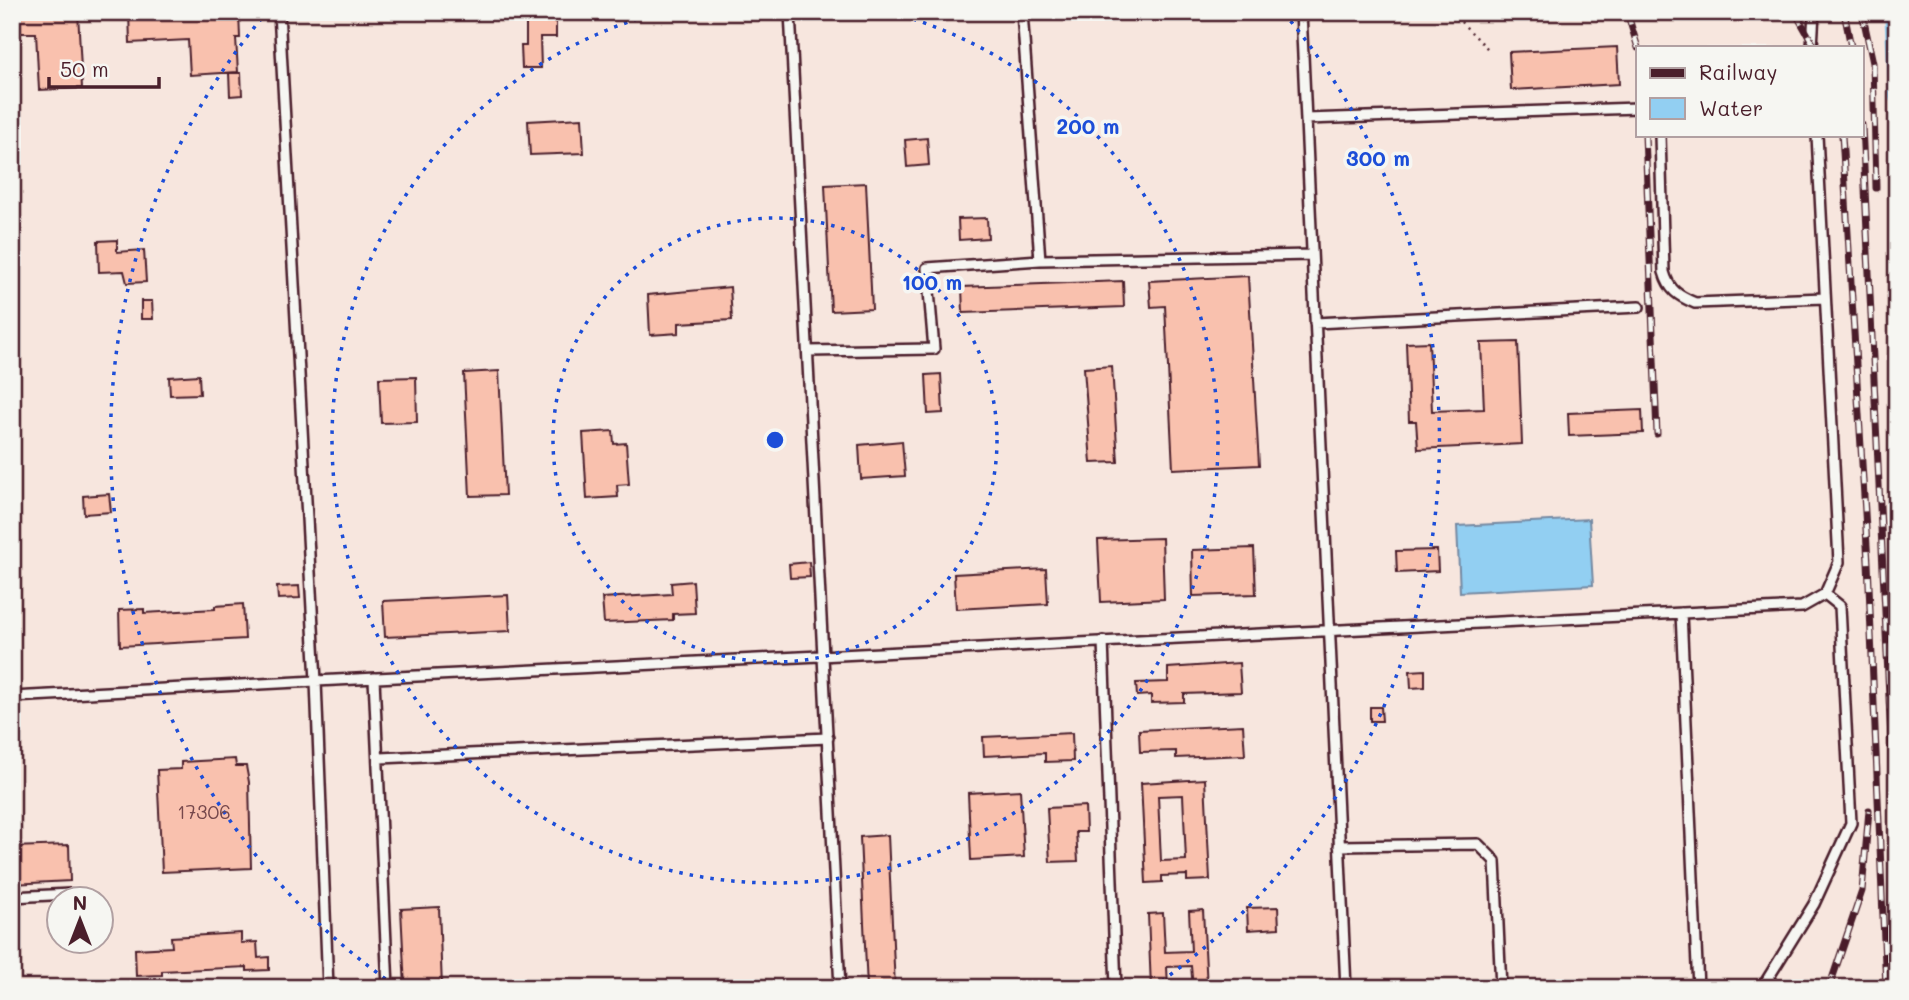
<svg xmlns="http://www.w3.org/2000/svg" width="1909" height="1000" font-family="Mali,sans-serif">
	<rect width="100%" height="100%" fill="#f6f6f2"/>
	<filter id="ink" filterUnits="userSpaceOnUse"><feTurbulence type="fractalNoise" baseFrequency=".0143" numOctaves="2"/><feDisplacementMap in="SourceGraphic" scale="14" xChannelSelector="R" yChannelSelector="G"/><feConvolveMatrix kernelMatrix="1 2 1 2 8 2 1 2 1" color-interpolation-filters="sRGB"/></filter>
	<g filter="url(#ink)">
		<path fill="#f7e6de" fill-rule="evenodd" d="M12,12H1897V988H12ZM1638,47H1862V135H1638ZM60,898H102V940H60Z"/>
		<path fill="#92cff2" stroke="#7589a2" stroke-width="2" d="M1589,519L1593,585L1460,592L1457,526Z"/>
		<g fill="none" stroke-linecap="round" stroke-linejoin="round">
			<path stroke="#92cff2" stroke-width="16" d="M1892,12L1897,97"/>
		</g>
		<path fill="#f9c1ae" stroke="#4a1f2b" stroke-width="2" fill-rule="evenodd" d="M19,12H78L82,88L39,90L36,33H20Z
			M129,12H239L240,38H236L238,72L190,75L188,40L130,43Z
			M556,18V37H540L541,68H522L521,46H526V19Z
			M1617,47L1619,84L1511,90L1509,52Z
			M229,73H241L242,95L230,96Z
			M582,118L584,153L530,155L528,121Z
			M927,138L929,165L907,167L905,140Z
			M866,183L872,309L831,311L825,185Z
			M987,218L988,238L959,240L958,219Z
			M117,240V252L144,250L146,282L127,283L124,271L99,272L98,241Z
			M1248,276L1259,465L1173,469L1165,306L1151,307L1149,281Z
			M1123,281L1124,307L963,313L962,287Z
			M730,287L732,320L679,323V333L650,335L648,295Z
			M141,301H152L153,319H141Z
			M1429,342L1432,411L1484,409L1481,343L1518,342L1522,444L1418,449L1416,421H1409L1406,343Z
			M1112,366L1118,462L1091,463L1084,368Z
			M499,371L505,495L470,496L464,373Z
			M941,374L943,413L928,414L926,375Z
			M199,375L200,394L170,395L169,377Z
			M416,377L417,422L381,423L379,378Z
			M1642,410L1643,433L1569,436L1568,413Z
			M613,431L614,444L626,443L629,484L617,485L618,497L587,499L583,433Z
			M902,441L905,476L861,479L859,445Z
			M109,494L111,512L84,514L83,496Z
			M1162,538L1164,599L1101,602L1098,540Z
			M1254,548L1256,594L1193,596L1192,550Z
			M1437,550L1438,571L1397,573L1396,551Z
			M809,562L810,577L790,578L789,564Z
			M1046,569L1048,604L956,609L954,574Z
			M693,581L695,613L673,614V620L604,623L602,598L672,594L671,583Z
			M299,586L300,598L278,599L277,587Z
			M508,595L510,631L385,637L383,601Z
			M243,604L245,639L120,646L119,610L144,609V613L215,609V606Z
			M1239,663L1241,692L1184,694V702L1151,703V695L1137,696L1136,683L1168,682V668Z
			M1425,670V687L1411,688L1410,671Z
			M1370,707H1381L1382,721H1370Z
			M1243,725L1245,755L1176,758V751L1140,752L1139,730Z
			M1072,733L1073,761L1045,762V753L984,756L983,737Z
			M235,759L236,766H246L249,782L251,868L162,872L157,770L181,769V762Z
			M1205,779L1210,880L1187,881V875L1162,876V882L1146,883L1141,783ZM1183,795L1186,860L1161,861L1158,796Z
			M1020,790L1024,857L971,860L968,793Z
			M1085,806L1086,832H1076L1078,861L1050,862L1047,808Z
			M888,835L895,988H867L860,837Z
			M69,845L70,881L12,884V847Z
			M439,907L442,988H405L401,909Z
			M1278,907L1279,928L1248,930L1247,908Z
			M1203,910L1207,988H1193L1191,966L1167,967L1168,988H1151L1148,914L1163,913L1165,952L1191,951L1189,911Z
			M241,933V943L257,942L258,958L269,957V970L247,971V967L162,971V975L136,976L135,949L172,947L171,937Z"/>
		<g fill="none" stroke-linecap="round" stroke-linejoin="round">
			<defs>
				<path id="lane" d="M790,12L840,988
					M1022,12L1040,260
					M1301,12L1346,988
					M1812,47L1814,12
					M1306,119L1638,108
					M1660,135L1664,272C1669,290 1678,296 1695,303L1825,298
					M1315,323L1639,307
					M808,351L934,349L927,268L1040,260L1312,255
					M1681,613L1698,988
					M1103,641L1116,988
					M374,678L388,988
					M12,697L316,681L279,12
					M380,758L828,738
					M1339,846L1478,844L1495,861L1501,988
					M12,897L70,894
					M328,988L316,681L1802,607L1825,594L1839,562L1817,135
					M1762,988L1814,904L1851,823L1840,606L1825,594"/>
			</defs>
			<use href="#lane" stroke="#4a1f2b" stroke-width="14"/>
			<path stroke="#4a1f2b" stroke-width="2.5" stroke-dasharray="2 5" stroke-linecap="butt" d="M1451,12L1490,51"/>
			<use href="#lane" stroke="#f6f6f2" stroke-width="9"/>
			<defs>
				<path id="rail" d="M1627,12L1638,48
					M1795,12L1815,47
					M1844,12L1851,47
					M1862,12L1873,63L1876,188
					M1862,125L1897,866
					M1645,135L1657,434
					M1842,135L1868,562L1886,988
					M1829,988L1862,891L1869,810"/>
			</defs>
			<use href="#rail" stroke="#4a1f2b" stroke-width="7"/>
			<use href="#rail" stroke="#f6f6f2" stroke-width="4.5" stroke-dasharray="13" stroke-linecap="butt"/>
		</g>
	</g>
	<g fill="none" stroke="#1d4ed8" stroke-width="3.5" stroke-dasharray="3.5 7">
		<circle cx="775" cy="440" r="222"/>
		<path d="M893 13A443 443 0 1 1 657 13"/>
		<path d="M394 985A665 665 0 0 1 266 13M1284 13A665 665 0 0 1 1156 985"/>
	</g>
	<g text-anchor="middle" stroke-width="7" stroke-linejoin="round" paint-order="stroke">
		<g font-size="19" fill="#76484c">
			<text x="204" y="819">17306</text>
		</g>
	</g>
	<circle cx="775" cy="440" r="10" fill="#1d4ed8" stroke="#f6f6f2" stroke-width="3.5"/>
	<g font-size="21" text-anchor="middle" font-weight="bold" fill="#1d4ed8" stroke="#f6f6f2" stroke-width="7" stroke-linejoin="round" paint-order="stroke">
		<text x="1088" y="134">200 m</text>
		<text x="1378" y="166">300 m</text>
		<text x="932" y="290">100 m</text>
	</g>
	<rect width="1909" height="1000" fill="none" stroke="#f6f6f2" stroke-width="42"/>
	<rect x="21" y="21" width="1867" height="958" fill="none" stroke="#4a1f2b" stroke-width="2.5" filter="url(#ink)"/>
	<rect x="1636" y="46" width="228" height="91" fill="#f6f6f2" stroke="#b1a0a2" stroke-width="2"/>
	<rect x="1650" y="68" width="35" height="10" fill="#4a1f2b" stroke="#b1a0a2" stroke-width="2"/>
	<text x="1699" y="80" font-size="21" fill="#4a1f2b">Railway</text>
	<rect x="1650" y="98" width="35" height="21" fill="#92cff2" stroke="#b1a0a2" stroke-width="2"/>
	<text x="1699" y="116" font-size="21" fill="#4a1f2b">Water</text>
	<g transform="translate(80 920)"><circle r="33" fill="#f6f6f2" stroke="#b1a0a2" stroke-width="2"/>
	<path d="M0-5L12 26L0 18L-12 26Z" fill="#4a1f2b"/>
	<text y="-10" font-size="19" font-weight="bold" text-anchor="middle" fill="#4a1f2b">N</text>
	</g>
	<path d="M49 77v10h110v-10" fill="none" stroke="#4a1f2b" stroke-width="3.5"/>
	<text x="60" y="77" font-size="21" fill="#4a1f2b" stroke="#f6f6f2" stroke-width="5" paint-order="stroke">50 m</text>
</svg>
